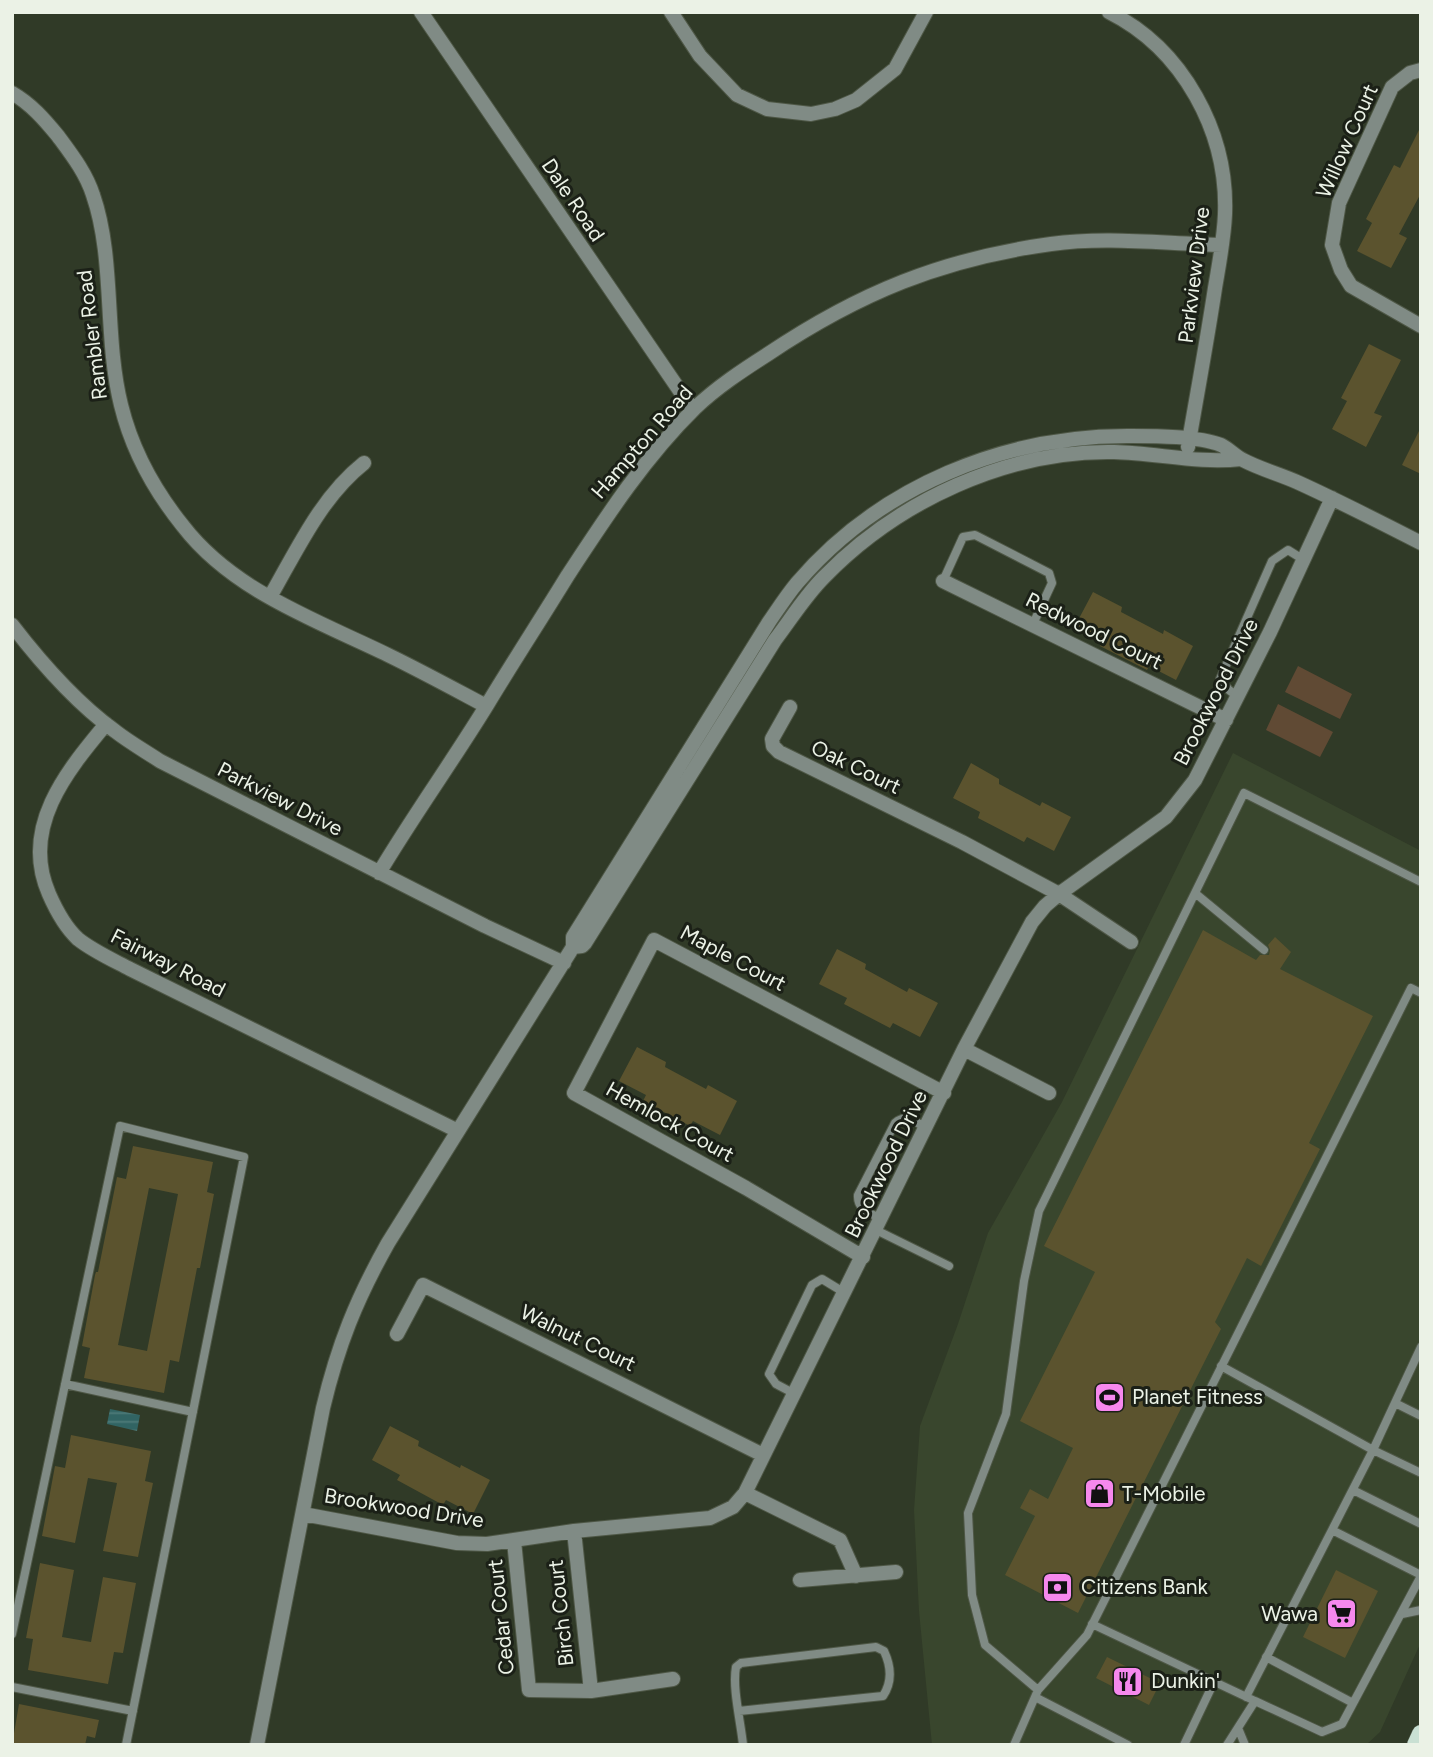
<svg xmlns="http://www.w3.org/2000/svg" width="1433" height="1757" font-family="Figtree,sans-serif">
	<defs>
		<pattern id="water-rules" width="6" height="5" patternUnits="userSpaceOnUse" patternTransform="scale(1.75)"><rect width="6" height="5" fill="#316463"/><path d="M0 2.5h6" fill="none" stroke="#4f7b79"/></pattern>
	</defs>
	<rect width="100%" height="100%" fill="#303a27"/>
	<path fill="#39462d" d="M1233,753L1421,851V1642L1380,1732L1366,1745H932L919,1611L914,1510L920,1426L958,1324L988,1233L1062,1102Z"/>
	<path fill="#604a34" d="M1298,666L1352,694L1340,719L1285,692Z
		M1278,704L1333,732L1320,757L1266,730Z"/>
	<path fill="url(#water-rules)" d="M110,1409L140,1415L137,1431L107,1424Z"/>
	<path fill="#5b532e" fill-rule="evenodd" d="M1421,126V193L1399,234L1407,238L1391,268L1357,251L1372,223L1366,219L1394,165L1400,168Z
		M1369,344L1401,360L1374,413L1382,416L1366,447L1332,429L1347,401L1341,398Z
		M1421,427V474L1402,465Z
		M1093,592L1122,607L1121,612L1163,634L1164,630L1193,646L1176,680L1149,666L1147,670L1100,646L1103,640L1075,626Z
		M971,763L999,779V784L1040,806L1042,802L1071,817L1054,851L1027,837L1024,842L978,818L980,812L953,798Z
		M1203,930L1256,960L1260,955H1269L1270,950L1268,945L1275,937L1291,952L1280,969L1373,1016L1309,1143L1320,1149L1261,1266L1247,1258L1215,1322L1221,1329L1078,1613L1005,1575L1035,1516L1020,1508L1030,1489L1048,1499L1073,1448L1020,1421L1095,1272L1044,1246Z
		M837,949L866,964L865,969L907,992L909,988L938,1003L920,1037L893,1023L890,1028L844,1004L847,998L819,984Z
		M637,1047L666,1062L665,1067L706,1089L708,1085L737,1101L720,1135L693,1121L690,1126L643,1101L646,1095L619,1081Z
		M133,1146L213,1162L207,1192L214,1194L200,1268H197L179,1362L170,1360L164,1393L84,1378L90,1348L82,1346L95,1275L96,1272H98L117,1177L126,1179ZM149,1188L178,1194L147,1351L118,1345Z
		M390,1426L419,1441L418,1446L460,1468L461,1465L490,1480L473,1514L446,1500L443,1505L397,1480L400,1475L372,1460Z
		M71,1435L151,1451L145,1481L153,1483L138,1557L103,1551L117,1483L88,1478L75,1543L42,1536L55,1466L65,1468Z
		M40,1563L74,1570L62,1637L91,1642L103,1577L136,1583L123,1653L114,1652L108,1684L28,1670L33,1639L26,1638Z
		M1336,1570L1378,1591L1345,1658L1303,1637Z
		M1107,1657L1160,1683L1149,1705L1096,1678Z
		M19,1704L99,1720L95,1738L87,1736L85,1745H12Z"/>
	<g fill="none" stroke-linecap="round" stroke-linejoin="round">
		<defs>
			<path id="service" d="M943,581L963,537L975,535L1049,573L1052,583L1033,624
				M1238,697L1229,690L1220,679L1272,561L1288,550L1304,560
				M1195,893L1264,950
				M882,1219C870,1213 857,1210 858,1195L895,1123C906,1113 915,1122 927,1128
				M876,1230L949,1266
				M1221,1366L1373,1450L1421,1347
				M65,1384L193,1412
				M793,1393L776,1384L769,1374L812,1285L822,1279L845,1293
				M1395,1403L1421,1416
				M1421,1473L1373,1450L1332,1530L1421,1575
				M1353,1490L1421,1524
				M1402,1614L1421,1610
				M1092,1624L1255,1701L1227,1745
				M12,1634L120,1126L244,1157L126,1745
				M1266,1657L1353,1703
				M12,1687L133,1711
				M1038,1690L1087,1635L1411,988L1421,993
				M1035,1697L1128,1745
				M1246,1697L1332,1530
				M1255,1701L1322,1732L1342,1724L1421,1576
				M739,1711L883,1696C893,1681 891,1666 884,1651L876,1647L741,1663L736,1667C732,1688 741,1723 743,1745
				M1238,1728L1245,1745
				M1014,1745L1038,1690L985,1645L972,1595L968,1513L1006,1414L1024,1281L1039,1211L1244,793L1421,882
				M1184,1745L1214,1682"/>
			<path id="minor" d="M421,12L693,410
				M671,12L700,56L737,95L767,109L811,114L835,109L856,100L895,69L926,12
				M1109,12C1183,49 1228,132 1225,214C1224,239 1219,264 1215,288C1207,341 1197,394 1188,447
				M1421,70L1410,73L1392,87L1339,203L1332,245L1341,270L1351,286L1421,326
				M12,93C31,104 44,119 58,136C72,155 86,173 93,195C115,258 104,337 121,405C132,450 154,490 183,526C233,591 316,620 388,655C421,671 454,689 486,706
				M943,581L1226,720
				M270,597C297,550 321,497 364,463
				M12,625C42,664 75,702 115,731C129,742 145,751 160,761L485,926L564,963
				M790,707L772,739L773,746L779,752L962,842L1059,894L1131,942
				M106,724C66,772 20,828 49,894C56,910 65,927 78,939C93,951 113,960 130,969L458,1131
				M379,873C413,816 452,762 487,705C513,662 541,619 568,575C606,517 645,457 695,408C717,387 743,370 768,354C859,293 942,259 1051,244C1107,236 1166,244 1222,245
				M573,947L582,946L585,943L775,640C791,619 805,596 824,577C898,501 1007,450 1114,452C1157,453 1199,464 1241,459
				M964,1049L1049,1093
				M863,1257L746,1188L574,1093L654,940L944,1093
				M397,1334L423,1285L763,1455
				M745,1493L840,1540L856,1576
				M303,1514L457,1543L487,1544L574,1531L710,1518L733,1507L745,1493L964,1049L1032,922L1045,906L1059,894L1166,817L1195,780L1270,632L1332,498
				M574,1531L591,1691
				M514,1541L529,1690L591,1691L673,1679
				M800,1580L896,1572
				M257,1745L323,1408C338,1345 356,1300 388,1243L573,947V937L769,622C778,609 787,595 797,583C880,486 1005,435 1131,436C1156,436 1198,436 1221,445C1229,449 1235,456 1243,460C1260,469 1279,474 1297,482C1339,501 1380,522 1421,543"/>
			<path id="primary" d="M1416,1745L1421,1734"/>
		</defs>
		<use href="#service" stroke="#4e5746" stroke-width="10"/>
		<use href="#minor" stroke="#4e5746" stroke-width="16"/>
		<use href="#primary" stroke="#4e5746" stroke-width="19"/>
		<use href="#service" stroke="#808b85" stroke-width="8"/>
		<use href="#minor" stroke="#808b85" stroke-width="14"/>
		<use href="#primary" stroke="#c9e0d3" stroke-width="18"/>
	</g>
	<defs>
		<symbol id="stadium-square" viewBox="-11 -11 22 22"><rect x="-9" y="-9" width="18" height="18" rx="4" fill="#f688ed" stroke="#1b2017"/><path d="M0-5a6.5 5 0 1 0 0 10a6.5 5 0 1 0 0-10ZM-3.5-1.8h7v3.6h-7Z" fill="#111"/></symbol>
		<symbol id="shop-square" viewBox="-11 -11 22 22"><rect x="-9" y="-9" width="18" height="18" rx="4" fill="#f688ed" stroke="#1b2017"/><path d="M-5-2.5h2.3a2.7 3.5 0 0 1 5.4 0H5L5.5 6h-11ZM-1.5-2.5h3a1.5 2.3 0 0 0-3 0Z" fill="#111"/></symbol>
		<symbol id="bank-square" viewBox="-11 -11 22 22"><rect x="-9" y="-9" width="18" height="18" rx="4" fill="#f688ed" stroke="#1b2017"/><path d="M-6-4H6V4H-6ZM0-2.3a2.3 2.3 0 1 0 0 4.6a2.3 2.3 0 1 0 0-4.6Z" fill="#111"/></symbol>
		<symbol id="supermarket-square" viewBox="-11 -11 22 22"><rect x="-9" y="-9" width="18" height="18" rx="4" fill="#f688ed" stroke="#1b2017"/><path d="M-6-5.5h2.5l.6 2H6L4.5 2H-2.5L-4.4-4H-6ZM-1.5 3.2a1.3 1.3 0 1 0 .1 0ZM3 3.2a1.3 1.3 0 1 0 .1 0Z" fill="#111"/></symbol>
		<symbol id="restaurant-square" viewBox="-11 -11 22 22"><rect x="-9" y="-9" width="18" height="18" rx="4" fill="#f688ed" stroke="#1b2017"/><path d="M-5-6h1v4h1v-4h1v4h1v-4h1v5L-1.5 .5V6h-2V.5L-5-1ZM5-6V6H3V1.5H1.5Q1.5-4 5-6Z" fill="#111"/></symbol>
	</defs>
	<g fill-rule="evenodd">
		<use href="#stadium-square" x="1092" y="1380" width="35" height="35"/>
		<use href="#shop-square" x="1082" y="1476" width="35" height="35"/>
		<use href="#bank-square" x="1040" y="1570" width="35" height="35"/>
		<use href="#supermarket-square" x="1324" y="1596" width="35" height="35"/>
		<use href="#restaurant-square" x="1110" y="1664" width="35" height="35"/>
	</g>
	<g text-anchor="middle" stroke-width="6" stroke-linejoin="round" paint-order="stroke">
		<g font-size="21" fill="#ebf2e6" stroke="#1b2017">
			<text transform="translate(1347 141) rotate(-66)" y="7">Willow Court</text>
			<text transform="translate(573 200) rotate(56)" y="7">Dale Road</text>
			<text transform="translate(1194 275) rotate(-83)" y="7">Parkview Drive</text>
			<text transform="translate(92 335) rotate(-97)" y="7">Rambler Road</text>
			<text transform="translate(642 442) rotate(-49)" y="7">Hampton Road</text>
			<text transform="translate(1094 631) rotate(26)" y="7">Redwood Court</text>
			<text transform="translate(1216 692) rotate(-63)" y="7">Brookwood Drive</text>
			<text transform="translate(856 767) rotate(26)" y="7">Oak Court</text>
			<text transform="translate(280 799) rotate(27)" y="7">Parkview Drive</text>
			<text transform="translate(733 958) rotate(28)" y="7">Maple Court</text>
			<text transform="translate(168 963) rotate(27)" y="7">Fairway Road</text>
			<text transform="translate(670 1122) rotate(29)" y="7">Hemlock Court</text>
			<text transform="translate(886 1164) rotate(-64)" y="7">Brookwood Drive</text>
			<text transform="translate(578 1338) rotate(26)" y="7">Walnut Court</text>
			<text transform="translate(404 1508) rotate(9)" y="7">Brookwood Drive</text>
			<text transform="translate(561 1613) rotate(-96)" y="7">Birch Court</text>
			<text transform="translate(501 1617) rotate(-96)" y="7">Cedar Court</text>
		</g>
		<g font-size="21" fill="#ebf2e6" stroke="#1b2017" text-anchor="start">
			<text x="1132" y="1404">Planet Fitness</text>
			<text x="1122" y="1501">T-Mobile</text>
			<text x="1081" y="1594">Citizens Bank</text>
			<text x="1318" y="1621" text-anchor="end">Wawa</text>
			<text x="1151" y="1688">Dunkin'</text>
		</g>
	</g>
	<rect width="1433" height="1757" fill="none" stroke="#ebf2e6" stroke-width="28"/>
</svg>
